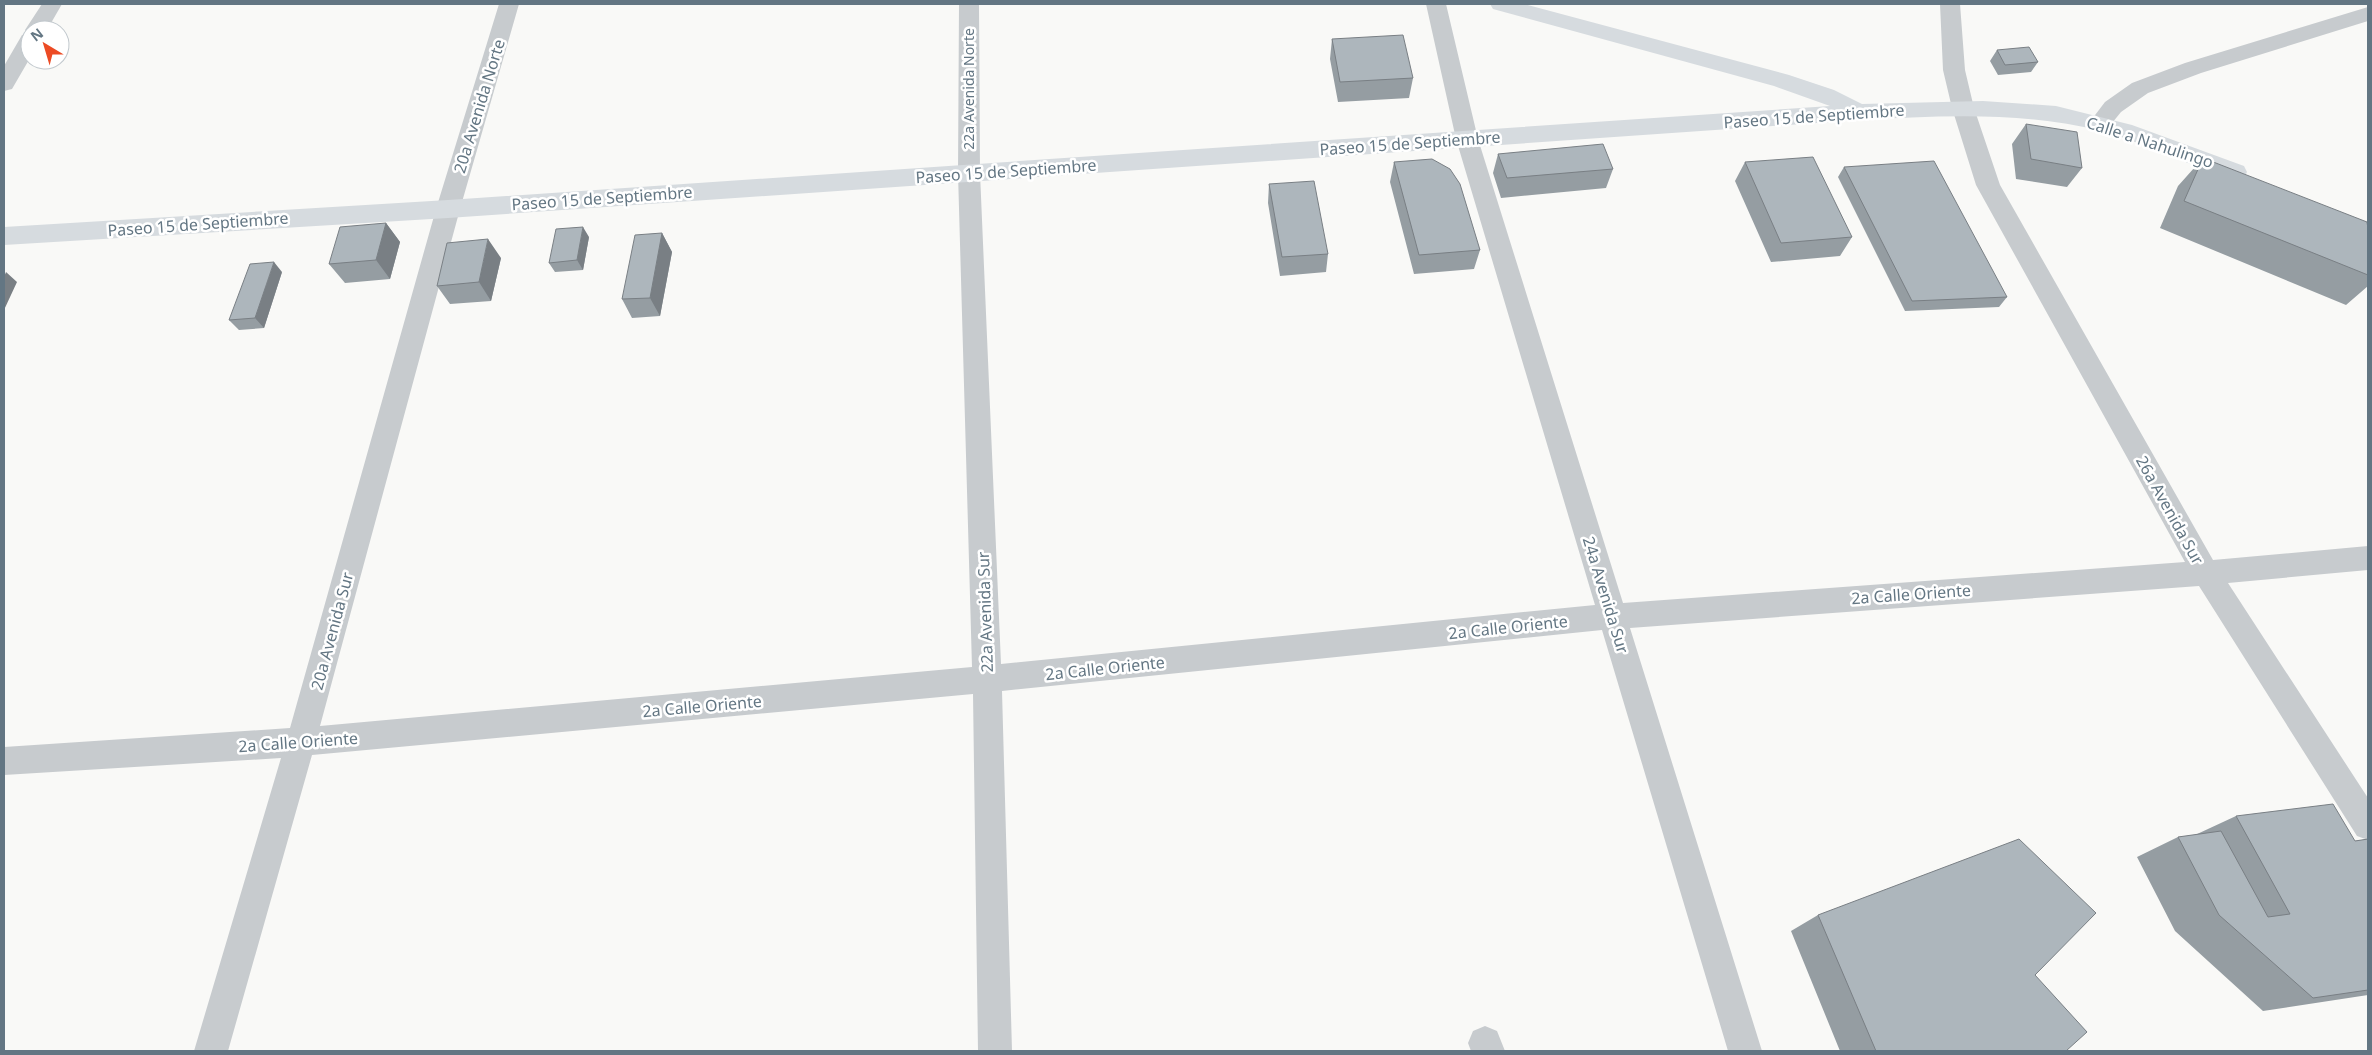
<svg xmlns="http://www.w3.org/2000/svg" width="2372" height="1055" font-family="'Noto Sans',sans-serif">
	<rect width="100%" height="100%" fill="#f9f9f7"/>
	<g fill="none" stroke-linecap="round" stroke-linejoin="round">
		<path fill="#c7cbce" fill-rule="evenodd" d="M42,4H62L47,30H30V58L12,89L4,91V66L22,35L28,34L25,30Z
			M499,4H519L460,209L320,726L972,667L958,173L959,4H979L980,173L1001,664L1595,605L1456,139L1426,4H1446L1478,139L1623,603L2185,562L1976,185L1952,108L1943,70L1940,4H1960L1965,70L1974,108L2000,185L2213,560L2368,546V570L2228,583L2368,798V840L2357,836L2199,586L1630,628L1762,1051H1728L1602,630L1002,691L1012,1051H978L973,694L312,755L228,1051H194L281,758L4,775V747L290,728L436,209Z
			M2368,7V21L2201,73L2148,93L2121,112L2108,128L2100,131L2092,128L2089,123L2105,102L2132,83L2185,63Z
			M1485,1026L1497,1031L1505,1051H1471L1468,1043L1473,1031Z"/>
		<path fill="#d6dbdf" fill-rule="evenodd" d="M1490,4H1524L1789,75L1834,90L1862,104L1983,101L2056,106L2132,125L2244,166L2247,172L2244,178L2236,180C2190,167 2147,143 2101,131C2022,111 1940,116 1859,120L448,218L4,245V227L448,200L1830,106L1774,86L1493,9Z"/>
	</g>
	<path fill="#959da2" d="M1332,39L1413,78L1409,98L1338,102L1330,59Z
		M1997,50L2038,62L2031,72L1998,75L1990,61Z
		M2026,124L2082,168L2067,187L2016,179L2012,144Z
		M1498,154L1613,169L1606,188L1501,198L1493,173Z
		M2203,158L2368,275V286L2346,305L2160,228L2178,186Z
		M1394,162L1480,250L1474,269L1414,274L1390,182Z
		M1745,162L1852,237L1840,256L1771,262L1735,181Z
		M1844,167L2007,297L1999,307L1905,311L1838,177Z
		M1269,184L1328,254L1326,272L1280,276L1268,203Z
		M386,223L400,242L390,279L345,283L329,264Z
		M662,233L672,252L660,316L632,318L622,299Z
		M589,237L583,270L555,272L549,263Z
		M501,258L491,301L450,304L437,286Z
		M282,272L264,328L239,330L229,320Z
		M2236,816L2355,841L2368,839V995L2263,1011L2175,931L2137,857L2178,837L2195,835Z
		M1818,915L2035,975L2066,1051H1840L1791,931Z"/>
	<path fill="#797f84" d="M386,223L400,242L390,279L376,260Z
		M583,227L589,237L583,270L577,260Z
		M662,233L672,252L660,316L650,298Z
		M488,239L501,258L491,301L479,282Z
		M274,262L282,272L264,328L255,318Z
		M6,272L17,282L4,310V277Z"/>
	<path fill="#adb6bc" stroke="#797f84" d="M1403,35L1413,78L1340,82L1332,39Z
		M2029,47L2038,62L2005,65L1997,50Z
		M2026,124L2077,132L2082,168L2031,159Z
		M1603,144L1613,169L1507,178L1498,154Z
		M1813,157L1852,237L1781,243L1745,162Z
		M2203,158L2367,222L2368,229V275L2184,201Z
		M1432,159L1450,169L1460,184L1480,250L1419,255L1394,162Z
		M1934,161L2007,297L1912,301L1844,167Z
		M1314,181L1328,254L1282,257L1269,184Z
		M386,223L376,260L329,264L340,227Z
		M583,227L577,260L549,263L556,229Z
		M662,233L650,298L622,299L635,235Z
		M488,239L479,282L437,286L447,243Z
		M274,262L255,318L229,320L250,264Z
		M2333,804L2355,841L2368,839V990L2313,998L2219,915L2178,837L2221,831L2268,917L2290,914L2236,816Z
		M2019,839L2096,913L2035,975L2087,1032L2066,1051H1876L1818,915Z"/>
	<g text-anchor="middle" stroke-width="5" stroke-linejoin="round" paint-order="stroke">
		<g font-size="14" fill="#637683" stroke="#fff">
			<text transform="translate(969 89) rotate(-90)" y="5">22a Avenida Norte</text>
		</g>
		<g font-size="16" fill="#637683" stroke="#fff">
			<text transform="translate(479 106) rotate(-73)" y="6">20a Avenida Norte</text>
			<text transform="translate(1814 116) rotate(-4)" y="6">Paseo 15 de Septiembre</text>
			<text transform="translate(2150 142) rotate(18)" y="6">Calle a Nahulingo</text>
			<text transform="translate(1410 143) rotate(-4)" y="6">Paseo 15 de Septiembre</text>
			<text transform="translate(1006 171) rotate(-4)" y="6">Paseo 15 de Septiembre</text>
			<text transform="translate(602 198) rotate(-4)" y="6">Paseo 15 de Septiembre</text>
			<text transform="translate(198 224) rotate(-4)" y="6">Paseo 15 de Septiembre</text>
			<text transform="translate(2170 510) rotate(61)" y="6">26a Avenida Sur</text>
			<text transform="translate(1911 594) rotate(-4)" y="6">2a Calle Oriente</text>
			<text transform="translate(1606 595) rotate(73)" y="6">24a Avenida Sur</text>
			<text transform="translate(985 612) rotate(-92)" y="6">22a Avenida Sur</text>
			<text transform="translate(1508 627) rotate(-6)" y="6">2a Calle Oriente</text>
			<text transform="translate(332 631) rotate(-75)" y="6">20a Avenida Sur</text>
			<text transform="translate(1105 668) rotate(-6)" y="6">2a Calle Oriente</text>
			<text transform="translate(702 706) rotate(-5)" y="6">2a Calle Oriente</text>
			<text transform="translate(298 742) rotate(-4)" y="6">2a Calle Oriente</text>
		</g>
	</g>
	<rect width="2372" height="1055" fill="none" stroke="#637683" stroke-width="10"/>
	<g transform="translate(45 45) rotate(322)"><circle r="24" fill="#ffffff" stroke="#c1c8cd"/>
	<path d="M0-4L9 19L0 12L-9 19Z" fill="#ec4b24"/>
	<text y="-8" font-size="14" font-weight="bold" text-anchor="middle" fill="#637683">N</text>
	</g>
</svg>
